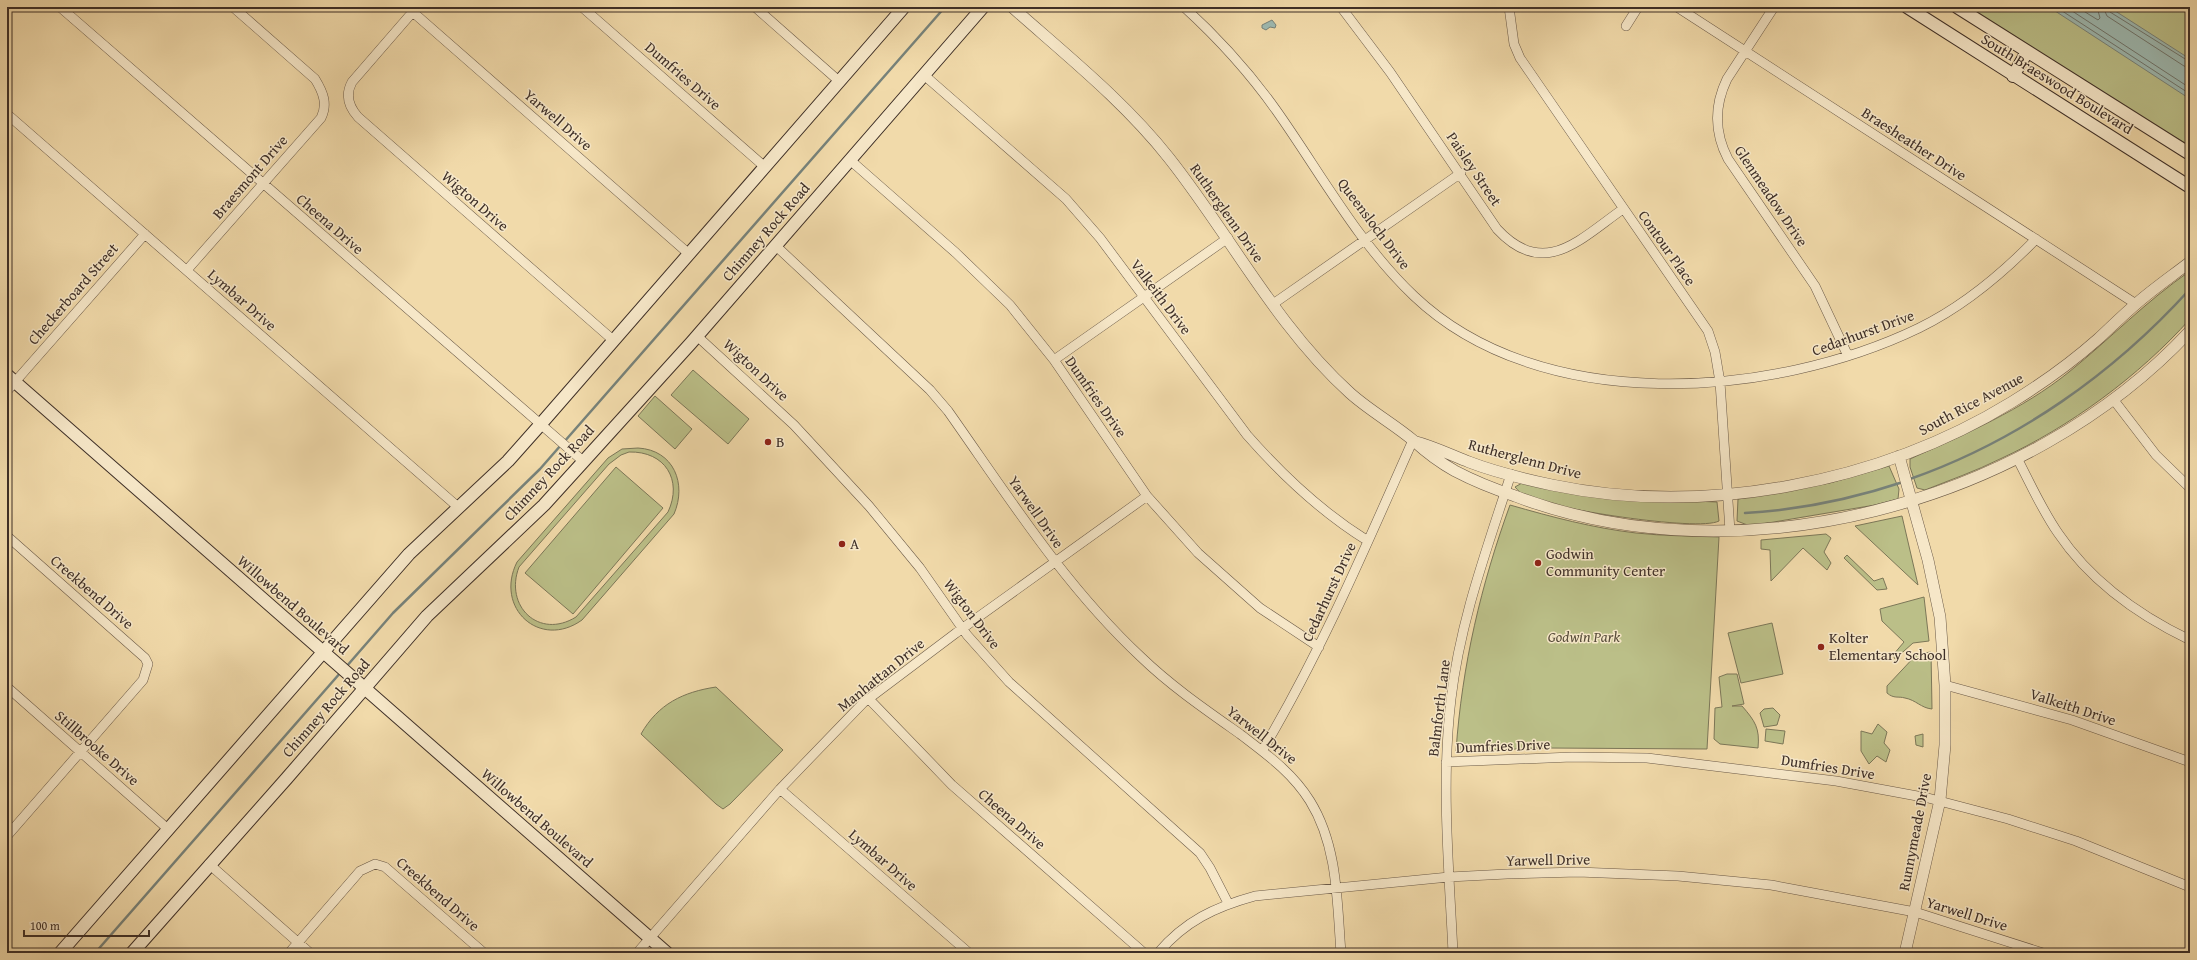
<svg xmlns="http://www.w3.org/2000/svg" width="2197" height="960" font-family="'Gentium Book Plus',serif">
	<rect width="100%" height="100%" fill="#f1daaa"/>
	<filter id="stains"><feTurbulence type="fractalNoise" baseFrequency=".005" numOctaves="4"/><feColorMatrix values="0 0 0 0 .2 0 0 0 0 .09 0 0 0 0 .02 0 0 0 .5 -.17"/></filter>
	<radialGradient id="worn" r=".72"><stop offset=".6" stop-color="#630" stop-opacity="0"/><stop offset="1" stop-color="#630" stop-opacity=".3"/></radialGradient>
	<path fill="#bbbf88" stroke="#7c7758" fill-rule="evenodd" d="M1968,7H2190V146L2112,100Z
		M2190,271V319C2139,376 2070,427 2000,459C1976,471 1950,480 1925,490L1917,488L1910,467V459C1965,434 2022,410 2069,372C2111,338 2145,302 2190,271Z
		M693,370L749,419L728,444L671,395Z
		M655,396L692,429L675,449L638,416Z
		M638,448C674,450 687,484 674,514L582,620C540,650 494,608 517,562L608,458L622,449ZM629,452C665,451 683,480 668,512L576,617C539,640 504,606 519,567L609,464L621,455Z
		M1889,466L1899,489L1898,499L1875,505L1750,526L1737,521L1738,499L1830,483Z
		M616,467L663,508L573,614L525,573Z
		M1522,483L1693,501L1717,502L1719,521C1698,532 1547,508 1524,496C1521,494 1518,490 1515,487Z
		M1510,505C1552,517 1593,528 1636,533C1663,536 1691,536 1719,537L1707,749L1548,748L1456,751C1462,665 1481,585 1510,505Z
		M1902,516L1918,585L1855,526Z
		M1826,534L1831,538L1824,552L1831,563L1827,570L1803,548L1771,581L1770,550L1761,549V540Z
		M1847,555L1874,581L1883,578L1887,589L1877,590L1844,558Z
		M1924,597L1929,641L1913,643L1895,659L1893,655L1904,642L1882,621L1880,609Z
		M1772,623L1783,674L1741,683L1728,633Z
		M1931,652L1932,709C1921,708 1916,700 1905,698C1898,696 1894,699 1887,693V686L1917,654Z
		M1727,674H1737L1744,704L1732,706H1742C1755,721 1760,728 1758,748L1720,744L1714,739L1715,708L1722,707L1719,677Z
		M716,687L783,750L730,804L723,809L716,804L641,734C658,704 683,692 716,687Z
		M1773,708L1780,715L1777,725L1764,727L1760,713L1764,709Z
		M1878,724L1887,732L1884,743L1890,750L1886,762L1877,756L1869,764L1861,751V731L1872,734Z
		M1766,729L1785,731L1783,744L1765,741Z
		M1923,734V747L1916,745L1915,736Z"/>
	<path fill="#9db9b1" stroke="#77827a" d="M2049,7H2109L2190,59V99Z
		M1272,20L1276,25L1275,28L1270,27L1266,30L1262,28V25Z"/>
	<g fill="none" stroke-linecap="round" stroke-linejoin="round">
		<path stroke="#6e746c" stroke-width="1" d="M2056,7L2190,94
			M2066,7L2190,88
			M2077,7L2098,20L2100,18L2097,7
			M2103,7L2107,16L2184,66L2190,68
			M2108,7L2110,12L2190,62"/>
		<path stroke="#77827a" stroke-width="2.5" d="M564,442L945,7
			M1910,479C2018,441 2113,374 2190,289
			M1745,513C1798,510 1852,499 1903,482
			M346,667L393,613L540,469L561,445
			M95,953L341,672"/>
		<defs>
			<path id="minor" d="M60,7L583,461
				M407,7L689,254
				M417,7L352,82C345,95 349,107 358,117L613,340
				M582,7L765,167
				M755,7L840,82
				M1184,7C1218,38 1249,72 1276,110C1320,172 1358,243 1414,296C1540,416 1772,399 1919,328C1964,306 2001,275 2036,239
				M1341,7L1390,72L1497,229C1544,280 1580,239 1623,209
				M1509,7L1514,44L1520,58L1708,331L1715,352L1720,382L1730,531
				M1677,7L2136,304
				M1774,7L1727,79C1714,106 1714,132 1728,159L1815,286L1848,356
				M1626,26L1638,7
				M924,75L1066,199L1100,238L1247,435C1283,476 1321,512 1368,541
				M7,114L458,507
				M850,160L956,253L1010,305L1054,360L1147,496L1198,553L1260,608L1319,647
				M776,246L930,390L948,411C1008,496 1064,585 1141,657C1171,686 1206,710 1240,734C1266,754 1292,772 1310,801C1338,846 1337,902 1341,953
				M187,270L321,118C328,104 323,92 315,79L233,7
				M1273,304L1461,173
				M697,336L794,425L869,506L920,568L967,635L1009,682L1200,853L1210,868L1228,903
				M1054,360L1228,238
				M7,391L145,234
				M2113,399L2156,455L2190,488
				M2017,458C2030,483 2042,510 2058,533C2091,582 2138,615 2190,640
				M7,536L145,658L148,664L143,680L7,836
				M1945,685L2072,720L2190,762
				M7,687L169,830
				M869,699L952,785L1144,953
				M1262,751C1321,652 1366,546 1413,440
				M1446,762L1572,757L1647,758L1836,781L1928,798L2008,819L2076,841L2190,887
				M780,789L969,953
				M209,864L310,953
				M289,953L360,871L375,864L385,867L484,953
				M637,953L780,789L863,703L956,633L1147,496
				M1158,953C1185,921 1215,907 1255,896L1449,877L1507,874L1578,872L1678,876L1771,885L1915,912L2043,953
				M1453,953C1449,868 1441,783 1451,699C1460,621 1487,549 1511,474"/>
			<path id="tertiary" d="M1012,7C1066,55 1124,101 1169,158C1230,235 1276,326 1350,393C1370,411 1394,424 1414,441C1427,453 1439,462 1455,471C1474,481 1494,489 1515,496C1738,581 2028,505 2190,331
				M1413,441C1433,446 1451,455 1469,462C1495,472 1524,479 1552,485C1705,517 1880,483 2012,402C2043,383 2072,362 2098,339C2111,327 2123,315 2136,304C2153,289 2172,276 2190,262
				M1899,456L1928,560L1940,617L1945,685V745L1940,800L1905,953"/>
			<path id="secondary" d="M1907,7L2190,187
				M1957,7L2190,154
				M2013,76L2027,52
				M7,375L667,953
				M60,953L409,554L508,461L540,425L904,7
				M132,953L287,778L427,616L544,505L691,343L983,7"/>
		</defs>
		<use href="#minor" stroke="#6b5a48" stroke-width="10"/>
		<use href="#tertiary" stroke="#6b5a48" stroke-width="12"/>
		<use href="#secondary" stroke="#3e2f27" stroke-width="14"/>
		<use href="#minor" stroke="#f6e7c8" stroke-width="9"/>
		<use href="#tertiary" stroke="#f6e7c8" stroke-width="11"/>
		<use href="#secondary" stroke="#f6e7c8" stroke-width="12"/>
	</g>
	<g fill="#8f2418" stroke="#f6e7c8" stroke-width="1.5">
		<circle cx="768" cy="442" r="4"/>
		<circle cx="842" cy="544" r="4"/>
		<circle cx="1538" cy="563" r="4"/>
		<circle cx="1821" cy="647" r="4"/>
	</g>
	<g text-anchor="middle" stroke-width="3" stroke-linejoin="round" paint-order="stroke">
		<g font-size="15" fill="#3e2f27" stroke="#f6e7c8">
			<text transform="translate(683 76) rotate(41)" y="5">Dumfries Drive</text>
			<text transform="translate(2057 84) rotate(32)" y="5">South Braeswood Boulevard</text>
			<text transform="translate(558 120) rotate(41)" y="5">Yarwell Drive</text>
			<text transform="translate(1914 144) rotate(33)" y="5">Braesheather Drive</text>
			<text transform="translate(1474 169) rotate(56)" y="5">Paisley Street</text>
			<text transform="translate(250 177) rotate(-49)" y="5">Braesmont Drive</text>
			<text transform="translate(1771 196) rotate(56)" y="5">Glenmeadow Drive</text>
			<text transform="translate(475 201) rotate(41)" y="5">Wigton Drive</text>
			<text transform="translate(1227 213) rotate(55)" y="5">Rutherglenn Drive</text>
			<text transform="translate(330 224) rotate(41)" y="5">Cheena Drive</text>
			<text transform="translate(1374 224) rotate(53)" y="5">Queensloch Drive</text>
			<text transform="translate(766 232) rotate(-49)" y="5">Chimney Rock Road</text>
			<text transform="translate(1667 248) rotate(55)" y="5">Contour Place</text>
			<text transform="translate(73 294) rotate(-49)" y="5">Checkerboard Street</text>
			<text transform="translate(1161 297) rotate(53)" y="5">Valkeith Drive</text>
			<text transform="translate(242 300) rotate(41)" y="5">Lymbar Drive</text>
			<text transform="translate(1863 333) rotate(-20)" y="5">Cedarhurst Drive</text>
			<text transform="translate(756 370) rotate(43)" y="5">Wigton Drive</text>
			<text transform="translate(1096 397) rotate(55)" y="5">Dumfries Drive</text>
			<text transform="translate(1971 404) rotate(-28)" y="5">South Rice Avenue</text>
			<text transform="translate(1525 459) rotate(15)" y="5">Rutherglenn Drive</text>
			<text transform="translate(549 473) rotate(-47)" y="5">Chimney Rock Road</text>
			<text transform="translate(1036 512) rotate(55)" y="5">Yarwell Drive</text>
			<text transform="translate(92 592) rotate(41)" y="5">Creekbend Drive</text>
			<text transform="translate(1329 592) rotate(-65)" y="5">Cedarhurst Drive</text>
			<text transform="translate(293 605) rotate(41)" y="5">Willowbend Boulevard</text>
			<text transform="translate(972 614) rotate(53)" y="5">Wigton Drive</text>
			<text transform="translate(881 675) rotate(-39)" y="5">Manhattan Drive</text>
			<text transform="translate(2073 707) rotate(18)" y="5">Valkeith Drive</text>
			<text transform="translate(326 708) rotate(-49)" y="5">Chimney Rock Road</text>
			<text transform="translate(1439 708) rotate(-83)" y="5">Balmforth Lane</text>
			<text transform="translate(1262 735) rotate(38)" y="5">Yarwell Drive</text>
			<text transform="translate(1503 746) rotate(-2)" y="5">Dumfries Drive</text>
			<text transform="translate(97 748) rotate(41)" y="5">Stillbrooke Drive</text>
			<text transform="translate(1828 767) rotate(9)" y="5">Dumfries Drive</text>
			<text transform="translate(537 818) rotate(41)" y="5">Willowbend Boulevard</text>
			<text transform="translate(1012 819) rotate(41)" y="5">Cheena Drive</text>
			<text transform="translate(1915 832) rotate(-79)" y="5">Runnymeade Drive</text>
			<text transform="translate(883 860) rotate(41)" y="5">Lymbar Drive</text>
			<text transform="translate(1548 860) rotate(-1)" y="5">Yarwell Drive</text>
			<text transform="translate(438 894) rotate(41)" y="5">Creekbend Drive</text>
			<text transform="translate(1967 914) rotate(17)" y="5">Yarwell Drive</text>
		</g>
		<g font-size="15" fill="#3e2f27" stroke="#f6e7c8" text-anchor="start">
			<text x="776" y="447">B</text>
			<text x="850" y="549">A</text>
			<text x="1546" y="559">Godwin<tspan x="1546" dy="17">Community Center</tspan></text>
			<text x="1829" y="643">Kolter<tspan x="1829" dy="17">Elementary School</tspan></text>
		</g>
		<g font-size="15" font-style="italic" fill="#574c3a" stroke="#f6e7c8">
			<text x="1584" y="642">Godwin Park</text>
		</g>
	</g>
	<rect width="2197" height="960" fill="none" stroke="#f1daaa" stroke-width="24"/>
	<rect x="8" y="8" width="2181" height="944" fill="none" stroke="#3e2f27" stroke-width="2"/>
	<rect x="12" y="12" width="2173" height="936" fill="none" stroke="#3e2f27"/>
	<path d="M24 930v6h125v-6" fill="none" stroke="#3e2f27" stroke-width="2"/>
	<text x="30" y="930" font-size="12" fill="#3e2f27" stroke="#f6e7c8" stroke-width="3" paint-order="stroke">100 m</text>
	<rect width="100%" height="100%" filter="url(#stains)"/>
	<rect width="100%" height="100%" fill="url(#worn)"/>
</svg>
